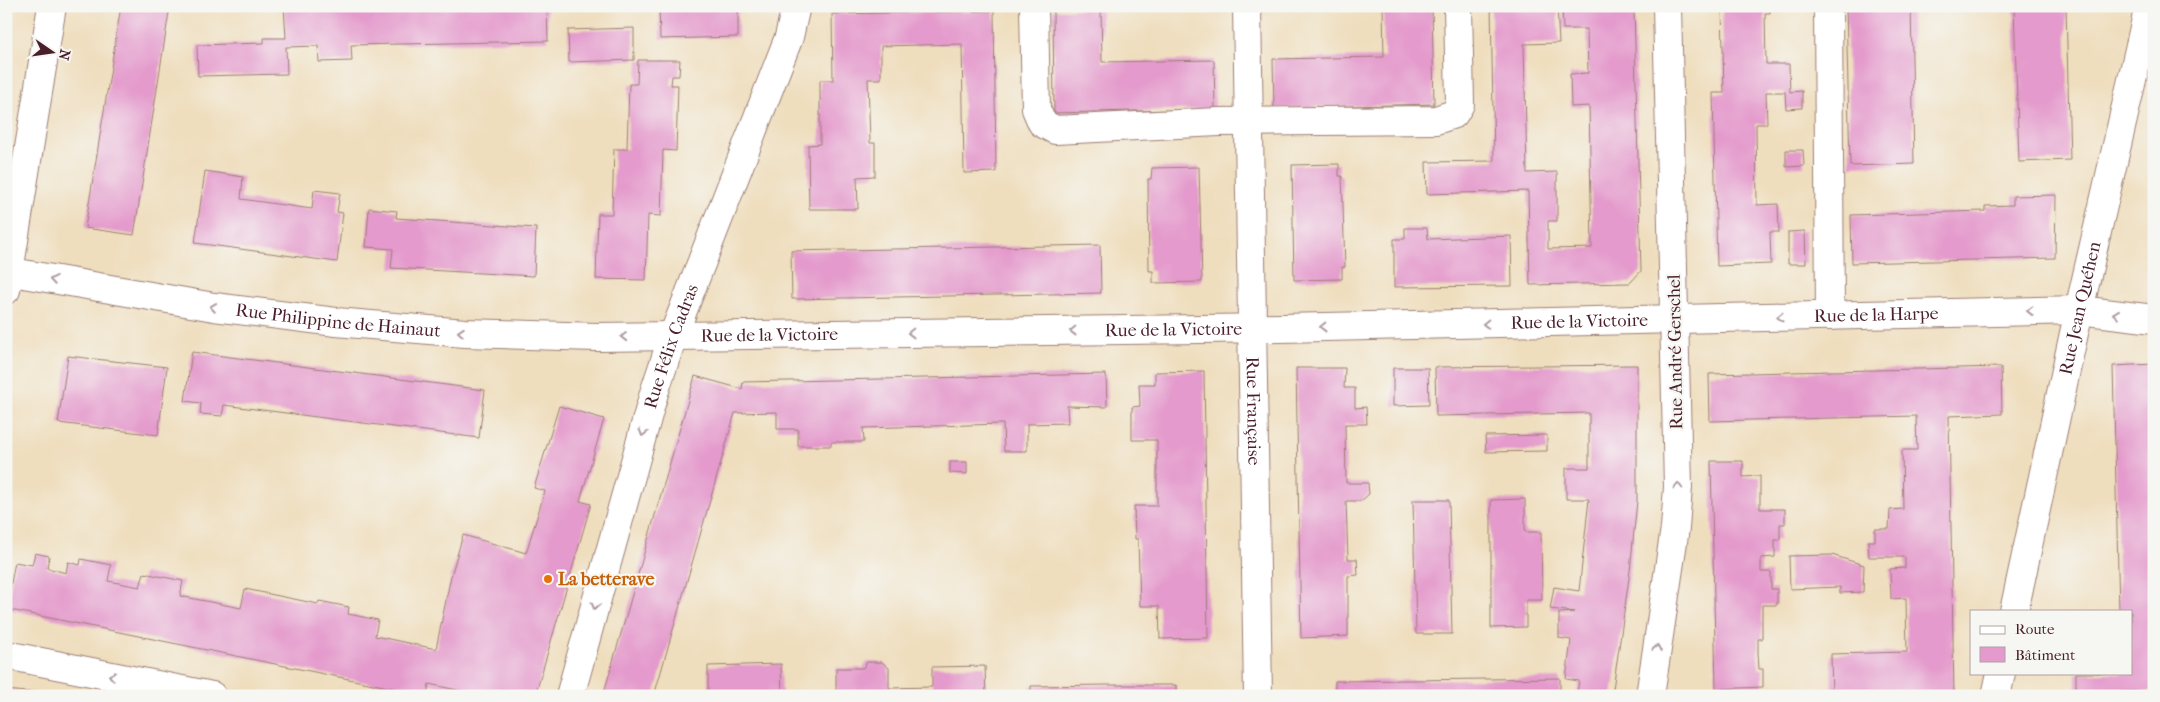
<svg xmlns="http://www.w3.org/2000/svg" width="2160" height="702" font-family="'IM FELL French Canon',serif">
	<rect width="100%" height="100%" fill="#f6f6f2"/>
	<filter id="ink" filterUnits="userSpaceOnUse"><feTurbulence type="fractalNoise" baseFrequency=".02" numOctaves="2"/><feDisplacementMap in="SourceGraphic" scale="10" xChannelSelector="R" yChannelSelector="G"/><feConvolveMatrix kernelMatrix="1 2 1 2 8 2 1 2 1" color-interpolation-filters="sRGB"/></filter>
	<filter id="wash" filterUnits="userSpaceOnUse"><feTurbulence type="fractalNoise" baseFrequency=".0096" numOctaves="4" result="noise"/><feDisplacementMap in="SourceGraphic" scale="20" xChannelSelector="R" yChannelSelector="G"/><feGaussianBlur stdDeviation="1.12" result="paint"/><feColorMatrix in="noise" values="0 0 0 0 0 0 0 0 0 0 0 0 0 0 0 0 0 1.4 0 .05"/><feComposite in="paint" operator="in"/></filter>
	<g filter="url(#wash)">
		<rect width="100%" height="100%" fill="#efdebe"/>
		<g id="blocks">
			<path fill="#e49acc" d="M121,6H170L134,235L85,228Z
				M284,6H547L548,41L351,45L352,61L319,62L318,46L286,47L287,74L198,76L197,45L264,43V38H286Z
				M659,6H738V37L660,39Z
				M1383,6H1432L1434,104L1274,108L1273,59L1384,57Z
				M1491,6H1557L1559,43L1524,44L1527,173L1557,172V221H1548V249L1592,248L1589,106L1571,107L1570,74L1588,73L1587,29H1563L1562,6H1631L1634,9L1641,271L1630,283L1530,285L1528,191L1427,194L1426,162L1494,161Z
				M1722,6H1770V13H1765L1766,64H1789L1790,92L1802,91V108L1786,109L1785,92H1766L1767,124H1756L1757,205L1778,204L1779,232H1770L1771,264L1717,266L1713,93H1724Z
				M1846,6H1911L1914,164L1850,166Z
				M2014,6H2066L2070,160L2019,162Z
				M1101,9L1102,62L1214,60L1215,109L1054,113L1053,10Z
				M994,11L996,172L964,173L962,44L881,46V79H868L870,143H875V176L857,177L858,209H809L808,145L820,144V80H833L832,14Z
				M634,28V60L569,62L568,30Z
				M638,60H680L679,76H672L671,85H678L676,151L663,150L661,216L648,215L646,280L596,279L598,214H612L614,149H627L629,84H637Z
				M1786,150H1803L1804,166L1786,167Z
				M1339,164V176H1342L1345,267H1342V279L1294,280L1292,165Z
				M1199,167L1202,282L1153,283V271H1149L1148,179H1151L1152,168Z
				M205,171L243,177L241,199L312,209L314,190L340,193L337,212L343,213L337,262L195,243Z
				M2056,195L2055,258L1852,263L1851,215L1985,211V206L2013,205V196Z
				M369,208L397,211L396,218L536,228L534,276L391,268L393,249L366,247Z
				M1405,228H1427L1428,239L1511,236L1512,286L1394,287V239H1405Z
				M1805,231L1806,264H1788V232Z
				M1100,245L1101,293L792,299L791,251Z
				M192,352L485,390L479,438L224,405L222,416L200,414L201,403L185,401Z
				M68,356L167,367L158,435L58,423Z
				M2154,364V691L2076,692V673H2131V611H2119L2113,366Z
				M1637,365V501L1630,571L1612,696H1335V681L1560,678V693H1577L1579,681L1566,679L1571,640L1559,638V613L1575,612L1550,609L1554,587L1579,591L1589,499H1566V468H1589V413L1436,416L1435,367Z
				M2001,367L2002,414L1949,416L1954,696H1832L1831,654L1907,652L1906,598L1891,599L1890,569L1905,568V557H1869L1868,541H1875V529H1889L1890,510L1903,509L1902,450H1917L1916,416L1710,421L1709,374Z
				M1296,368H1345L1344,388H1355V408L1366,407L1367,424H1345L1346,483H1368L1369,494L1361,501H1346L1348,559H1357L1358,575L1348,576V636L1301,638Z
				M1393,368H1428L1429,405L1393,406Z
				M1204,371L1208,638L1160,639L1159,606H1140L1138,539H1135L1134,506H1157V440H1132V407L1140,406L1139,384H1155V372Z
				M1106,374L1107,407L1067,406L1068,423L1027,424V451H1004L1003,424L863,428L864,442H831V446H798V429H777V412L735,413L654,696H603L695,376L742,389L743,382Z
				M559,406L604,419L580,501L591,504L535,696H485L429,684L427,695L6,609L15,562L32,565L35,553L49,556L47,568L66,573L68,562L80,565L81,559L111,565L108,581L140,587L144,573L183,581L180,596L241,608L245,589L318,604L319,601L349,607L348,614L378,620L375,636L436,649L451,576L463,535L526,553L545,491L534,488Z
				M1547,435V451L1486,452L1485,436Z
				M1711,461H1743V477L1760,476V509H1785V524H1780V540H1775V557L1761,558V572H1771V589H1777V605H1762V639H1758V654L1759,669H1763V687L1716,689Z
				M950,462H967V474L950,473Z
				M1525,499V532H1541L1542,600H1526V627L1491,628V500Z
				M1413,500H1449L1452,634H1416Z
				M1832,555L1864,565L1863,592L1840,593V587L1790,589L1789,556Z
				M867,662H882L889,668V688L932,687V667L985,666L986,696H836V668H863Z
				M781,664L782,696H708V666Z
				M1108,685H1176V696H1031V686Z
				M6,690L48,694V696H6Z"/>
		</g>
	</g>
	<g filter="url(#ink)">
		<use href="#blocks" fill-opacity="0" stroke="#9c7e74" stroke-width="1"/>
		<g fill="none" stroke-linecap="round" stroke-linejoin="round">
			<defs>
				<g id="minor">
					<path d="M1034,6L1036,109L1042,123L1055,130L1219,122L1436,120L1454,114L1460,104L1458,6"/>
					<path id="s1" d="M1247,6L1258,696"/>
					<path d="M1828,6L1830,316"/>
					<path id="s2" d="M6,271L214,307L336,322L465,333L597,337L1282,328L2079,310L2154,319"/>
					<path d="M6,290L52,6"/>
					<path id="s3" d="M2014,611L2079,310L2149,6"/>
					<path d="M6,655L212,696"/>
					<path id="s4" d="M570,696L654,393L673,336L789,37L796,6"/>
					<path d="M1650,696L1675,528L1678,487L1667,6"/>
					<path d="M1996,696L2001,673"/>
				</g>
			</defs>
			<use href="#minor" stroke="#9c7e74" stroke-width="30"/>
			<use href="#minor" stroke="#fff" stroke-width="28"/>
		</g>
		<defs><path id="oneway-chevron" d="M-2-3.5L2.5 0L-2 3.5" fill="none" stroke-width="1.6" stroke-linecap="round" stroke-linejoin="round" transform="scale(1.25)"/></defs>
		<g stroke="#ae9aa0">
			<use href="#oneway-chevron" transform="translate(53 280) rotate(-170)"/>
			<use href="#oneway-chevron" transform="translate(213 307) rotate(-171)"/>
			<use href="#oneway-chevron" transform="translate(2030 311) rotate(179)"/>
			<use href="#oneway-chevron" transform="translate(2116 314) rotate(-173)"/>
			<use href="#oneway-chevron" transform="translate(1780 317) rotate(179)"/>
			<use href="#oneway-chevron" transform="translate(1486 324) rotate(179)"/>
			<use href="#oneway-chevron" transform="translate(1323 327) rotate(179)"/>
			<use href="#oneway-chevron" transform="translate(1073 331) rotate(179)"/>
			<use href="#oneway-chevron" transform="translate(461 332) rotate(-176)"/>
			<use href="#oneway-chevron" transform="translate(911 333) rotate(179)"/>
			<use href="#oneway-chevron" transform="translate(624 337) rotate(179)"/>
			<use href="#oneway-chevron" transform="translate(643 433) rotate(106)"/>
			<use href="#oneway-chevron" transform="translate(1678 486) rotate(-90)"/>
			<use href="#oneway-chevron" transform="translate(595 606) rotate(106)"/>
			<use href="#oneway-chevron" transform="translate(1657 648) rotate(-81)"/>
			<use href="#oneway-chevron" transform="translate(112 676) rotate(-169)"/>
		</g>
	</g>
	<circle fill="#e8710a" stroke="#f6f6f2" stroke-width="2" cx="548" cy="579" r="5"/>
	<g text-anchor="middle" stroke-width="4.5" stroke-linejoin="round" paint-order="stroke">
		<g font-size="18" fill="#4a1f2b" stroke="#f6f6f2">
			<text dy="6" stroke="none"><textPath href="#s3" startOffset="310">Rue Jean Quéhen</textPath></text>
			<text dy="6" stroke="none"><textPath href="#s2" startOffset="1875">Rue de la Harpe</textPath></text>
			<text dy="6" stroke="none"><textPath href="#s2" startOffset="336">Rue Philippine de Hainaut</textPath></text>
			<text dy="6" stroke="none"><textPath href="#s2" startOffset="1578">Rue de la Victoire</textPath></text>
			<text dy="6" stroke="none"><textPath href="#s2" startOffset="1172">Rue de la Victoire</textPath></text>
			<text dy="6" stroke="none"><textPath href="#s2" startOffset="768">Rue de la Victoire</textPath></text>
			<text dy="6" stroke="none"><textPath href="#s4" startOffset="364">Rue Félix Cadras</textPath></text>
			<text transform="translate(1675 352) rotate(-91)" y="6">Rue André Gerschel</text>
			<text dy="6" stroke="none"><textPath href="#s1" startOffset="405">Rue Française</textPath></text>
		</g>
		<g font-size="18" font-weight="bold" fill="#c56008" stroke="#f6f6f2" text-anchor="start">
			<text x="558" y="585">La betterave</text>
		</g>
	</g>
	<rect width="2160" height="702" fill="none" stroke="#f6f6f2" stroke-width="25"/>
	<rect x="1970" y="610" width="162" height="65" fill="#f6f6f2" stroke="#b1a0a2"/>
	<rect x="1980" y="626" width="25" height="8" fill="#ffffff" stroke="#b1a0a2"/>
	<text x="2015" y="634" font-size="15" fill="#4a1f2b">Route</text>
	<rect x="1980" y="647" width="25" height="15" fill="#e49acc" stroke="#b1a0a2"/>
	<text x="2015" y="660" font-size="15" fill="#4a1f2b">Bâtiment</text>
	<g transform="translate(52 52) rotate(103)" stroke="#f6f6f2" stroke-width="4" paint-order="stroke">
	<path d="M0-4L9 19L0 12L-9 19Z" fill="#4a1f2b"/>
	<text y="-8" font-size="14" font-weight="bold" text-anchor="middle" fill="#4a1f2b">N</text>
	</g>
</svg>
